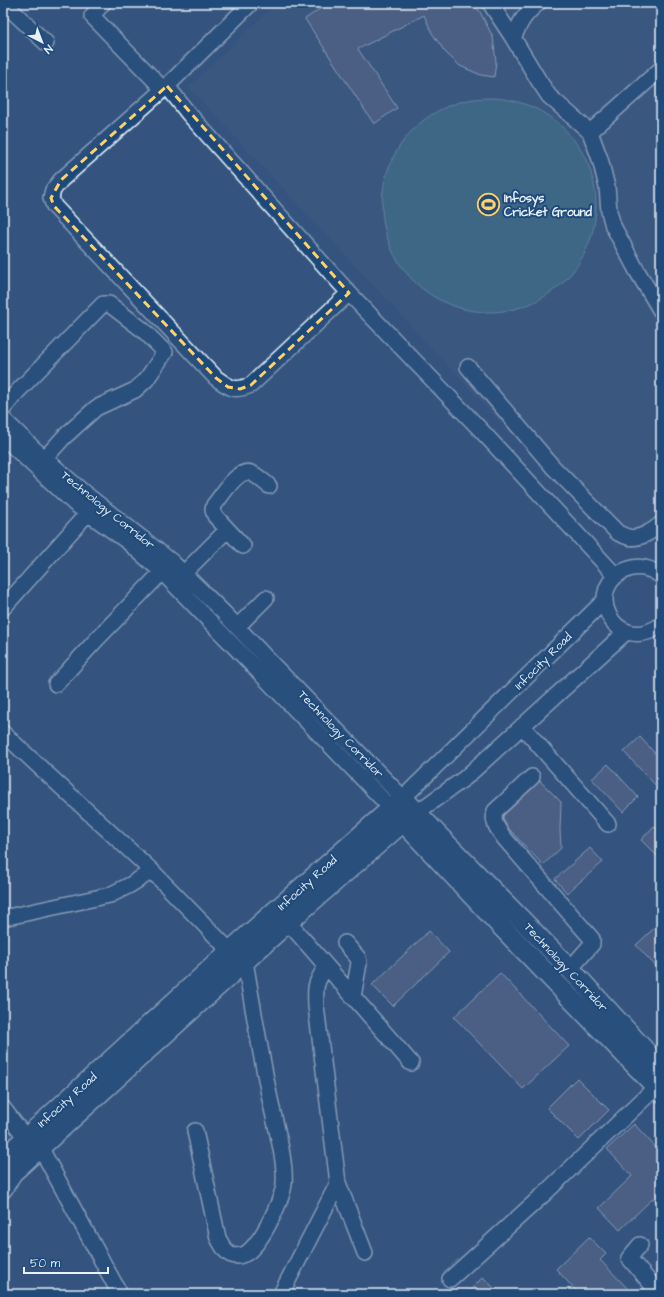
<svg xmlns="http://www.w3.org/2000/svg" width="664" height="1297" font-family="'Architects Daughter',sans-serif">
	<rect width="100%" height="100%" fill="#34547f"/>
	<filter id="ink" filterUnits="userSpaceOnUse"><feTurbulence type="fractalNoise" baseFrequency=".025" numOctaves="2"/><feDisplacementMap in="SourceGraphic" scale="8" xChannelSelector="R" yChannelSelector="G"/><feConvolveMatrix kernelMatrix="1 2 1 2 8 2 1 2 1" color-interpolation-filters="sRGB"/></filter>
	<g filter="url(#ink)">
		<path fill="#435c82" d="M277,3H661V537L616,546L189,87Z"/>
		<path fill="#4a7f8d" stroke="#99b8c2" d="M382 205a107 107 0 1 1 214 0a107 107 0 1 1-214 0Z"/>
		<path fill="#666d8a" stroke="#e8f1f8" d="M329,3H469L479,10L493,37L496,62L494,77L481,75L460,66L445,52L432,33L424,15L358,49L397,108L374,124L305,19Z
			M640,737L661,760V791L624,752Z
			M608,764L638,797L623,812L592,779Z
			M540,781L561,802L560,830L561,848L543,865L508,828L503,819V816Z
			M654,826L661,833V860L641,840Z
			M590,848L603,862L567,893L555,879Z
			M661,922V972L636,945Z
			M429,931L449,952L393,1006L372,985Z
			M500,973L569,1046L523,1089L454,1017Z
			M577,1078L609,1110L579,1140L547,1108Z
			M634,1124L661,1153V1207L653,1198L620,1230L599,1208L632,1176L607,1149Z
			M589,1237L606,1254L600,1260L633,1294H579L556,1269Z
			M483,1277L500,1294H466Z"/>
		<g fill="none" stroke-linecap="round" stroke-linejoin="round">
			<defs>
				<path id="minor" d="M4,3L46,43
					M103,3L92,16L163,89
					M251,3L167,86L61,180L53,190L51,198L54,206L216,378C230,388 234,392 251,385L349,293
					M490,3L513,38L539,81L549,96L590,132L600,159L607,187L609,211L613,226L637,271L661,311
					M513,38C521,21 523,16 538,3
					M167,86L188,113L349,293L478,427L616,576
					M590,132L661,69
					M468,367L553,467L618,533C621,534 624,536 628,537C639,540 653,531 661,524
					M3,409L17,392L103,304H109L143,330L165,352L146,380L135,390L96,408L64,437L45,458
					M3,419L34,449L83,492L172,562L225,614L270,662L403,798L605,600
					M3,437L75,504L128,542L162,572L391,808
					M243,546L215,516L213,510L214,505C222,496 237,468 251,473C257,475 264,482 269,486
					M184,573L227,530
					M661,576C652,569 641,565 629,569C580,585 614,658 661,625
					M3,608L94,506
					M237,627L266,598
					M56,684L98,638L162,572
					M522,726L608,824
					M3,733L152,871L230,951
					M532,777L495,811C492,824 498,829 505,839L592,939V944L570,969
					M416,813L465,778L626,632
					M3,918L110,895L130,885L152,871
					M288,922L411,1063
					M345,943L358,958L359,963L353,997
					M3,1108L25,1137
					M195,1131L218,1238C224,1249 228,1259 242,1255C258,1252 283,1199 284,1184C286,1162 276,1127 271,1104C261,1056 253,1009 245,961
					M40,1147L120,1294
					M338,1183L365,1253
					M640,1245L629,1258L660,1294
					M450,1279L544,1194L656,1087
					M281,1294L338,1183L316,1006C315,987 315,983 326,967"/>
				<path id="major" d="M394,812L498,923L661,1092
					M3,1159L230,951L403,798L438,835L570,969L661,1068
					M3,1188L12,1173L288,922L403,822L416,813"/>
			</defs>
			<use href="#minor" stroke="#e8f1f8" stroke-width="18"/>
			<use href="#major" stroke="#e8f1f8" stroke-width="22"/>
			<use href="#minor" stroke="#1f4a7a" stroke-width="15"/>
			<use href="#major" stroke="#1f4a7a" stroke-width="19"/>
		</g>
	</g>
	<path d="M0 0H664V1297H0ZM167,86L349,293L251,385L240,389L228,387L216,378L54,206L51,198L61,180Z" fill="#34547f" fill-opacity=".55" fill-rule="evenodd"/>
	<path fill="none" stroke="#ffd166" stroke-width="3" stroke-dasharray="8 5" stroke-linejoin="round" d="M167,86L349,293L251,385L240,389L228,387L216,378L54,206L51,198L61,180Z"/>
	<defs>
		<symbol id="stadium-ring" viewBox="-11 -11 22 22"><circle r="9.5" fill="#1f4a7a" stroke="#ffd166" stroke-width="1.5"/><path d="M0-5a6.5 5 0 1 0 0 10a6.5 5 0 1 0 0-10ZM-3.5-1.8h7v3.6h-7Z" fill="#ffd166"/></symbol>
	</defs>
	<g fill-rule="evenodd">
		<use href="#stadium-ring" x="476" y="192" width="25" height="25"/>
	</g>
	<g text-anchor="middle" stroke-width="4" stroke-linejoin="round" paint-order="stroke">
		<g font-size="12" font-weight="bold" fill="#e8f1f8" stroke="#1f4a7a" text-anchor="start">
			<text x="504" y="202">Infosys<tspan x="504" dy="14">Cricket Ground</tspan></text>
		</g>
		<g font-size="12" fill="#e8f1f8" stroke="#1f4a7a">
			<text transform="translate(108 510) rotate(39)" y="4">Technology Corridor</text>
			<text transform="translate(543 661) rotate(-45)" y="4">Infocity Road</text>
			<text transform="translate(341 734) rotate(46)" y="4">Technology Corridor</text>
			<text transform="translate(307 883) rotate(-42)" y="4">Infocity Road</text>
			<text transform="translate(566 967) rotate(47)" y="4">Technology Corridor</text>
			<text transform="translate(67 1100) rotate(-42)" y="4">Infocity Road</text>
		</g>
	</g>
	<rect width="664" height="1297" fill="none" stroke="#1f4a7a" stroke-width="16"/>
	<rect x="8" y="8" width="648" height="1281" fill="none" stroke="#e8f1f8" stroke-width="1.5" filter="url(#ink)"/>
	<g transform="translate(42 42) rotate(138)" stroke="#1f4a7a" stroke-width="3" paint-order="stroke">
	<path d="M0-3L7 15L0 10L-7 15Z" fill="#e8f1f8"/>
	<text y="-6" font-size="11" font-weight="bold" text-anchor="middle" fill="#e8f1f8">N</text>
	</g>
	<path d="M24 1267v6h84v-6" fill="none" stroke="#e8f1f8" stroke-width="2"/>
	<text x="30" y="1267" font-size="12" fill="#e8f1f8" stroke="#1f4a7a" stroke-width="3" paint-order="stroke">50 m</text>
</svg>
